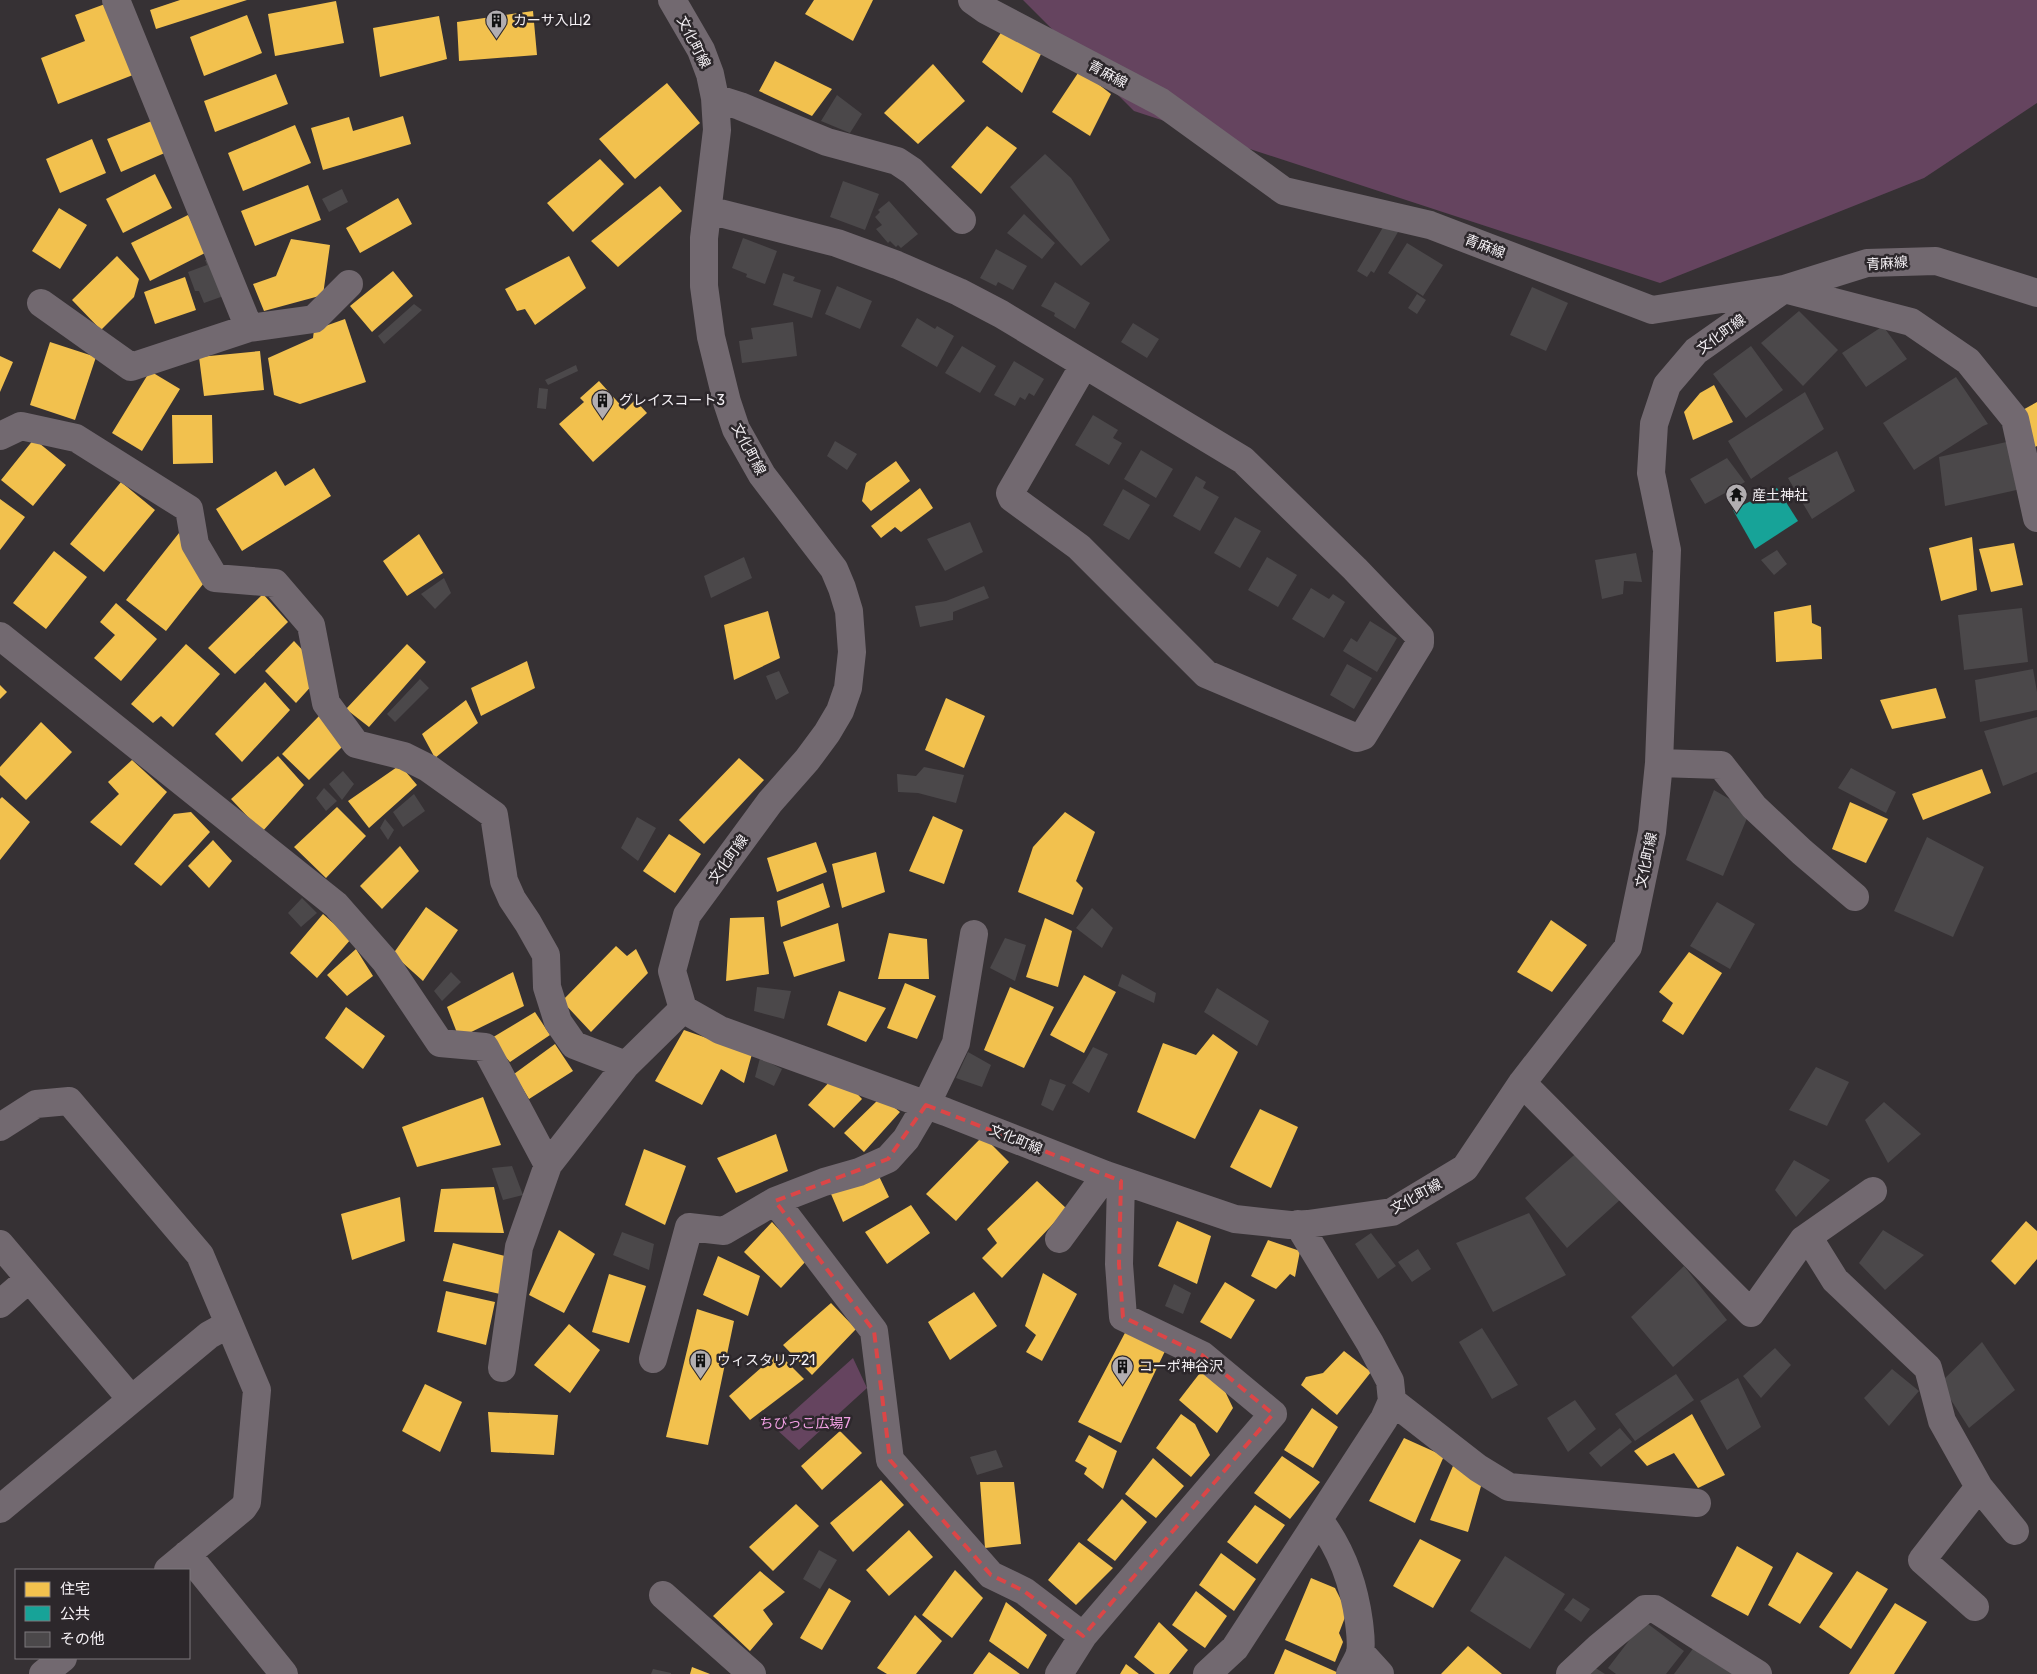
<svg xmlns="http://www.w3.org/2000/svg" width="2037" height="1674" font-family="Rubik,'Noto Sans JP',sans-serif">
	<rect width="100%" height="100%" fill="#363134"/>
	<path fill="#65445f" d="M1023,0H2037V103L1924,178L1660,283L1134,111Z
		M853,1358L867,1388L799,1450L775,1428Z"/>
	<path fill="#f2c14e" d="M180,0H247L156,29L150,10Z
		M814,0H873L853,41L805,14Z
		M336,1L344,43L275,56L268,14Z
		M105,4L133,75L58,104L41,58L85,41L75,15Z
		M533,11L537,55L459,61L457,22Z
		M247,15L262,53L204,76L190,37Z
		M439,16L447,59L380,77L373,28Z
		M1002,31L1041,54L1022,93L982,62Z
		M775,61L832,89L812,116L759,91Z
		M933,64L965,101L918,144L884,113Z
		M1080,70L1111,94L1090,136L1052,112Z
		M276,74L288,104L215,132L204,101Z
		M667,83L700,123L635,179L599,139Z
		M403,116L411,144L323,170L311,128L349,117L353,131Z
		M154,120L167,152L121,172L107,139Z
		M295,125L311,163L243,191L228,153Z
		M987,126L1017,148L981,194L951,167Z
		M92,139L106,173L60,193L46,159Z
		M600,159L624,184L573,232L547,203Z
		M155,174L172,208L123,233L106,199Z
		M308,185L321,220L255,246L241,211Z
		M660,186L682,211L618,267L591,241Z
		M398,198L412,224L360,253L346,228Z
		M59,208L87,225L60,269L32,251Z
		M188,215L207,252L150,281L131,243Z
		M291,239L330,245L323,295L264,311L253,284L276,276Z
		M117,256L139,279L134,297L101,330L72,300Z
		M569,256L586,288L535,325L525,309L517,311L505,289Z
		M393,271L413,296L372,332L350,306Z
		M185,277L196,310L155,324L144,292Z
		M345,319L366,382L300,404L274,395L268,358L313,338L314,330Z
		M50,342L96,357L75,420L30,405Z
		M260,351L264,390L204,396L199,357Z
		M0,356L13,362L0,392Z
		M150,371L180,389L142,451L112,433Z
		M599,381L625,410L635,400L647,413L593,462L559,424L584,402L580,398Z
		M1714,385L1733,422L1693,440L1684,412L1700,393Z
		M2037,402V446L2035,447L2019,412Z
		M172,415H212L213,463L173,464Z
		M34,439L66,465L33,506L1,480Z
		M896,461L910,481L871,511L862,501L866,483Z
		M314,468L331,496L242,551L216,509L276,471L285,486Z
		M121,482L155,510L104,572L70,544Z
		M920,488L933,508L901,532L895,527L881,538L871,526Z
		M0,499L25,517L0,550Z
		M179,533L207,579L166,631L126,600Z
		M419,534L443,573L407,596L383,561Z
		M1972,537L1977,590L1941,601L1929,548Z
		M2014,543L2023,585L1991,592L1979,549Z
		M54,551L87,577L46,629L13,603Z
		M263,594L288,622L235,674L208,648Z
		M116,603L157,639L121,681L94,658L115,635L100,622Z
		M1811,605L1812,623L1821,627L1822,659L1776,662L1774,612Z
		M768,611L780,658L734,680L724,625Z
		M294,641L310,658L315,682L296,703L265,671Z
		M186,644L220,674L173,727L161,716L153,723L131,704Z
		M407,644L426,662L369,727L346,709Z
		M527,661L535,688L481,716L471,688Z
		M265,682L290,710L242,762L215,734Z
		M0,685L7,692L0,699Z
		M1936,688L1946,718L1892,729L1880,700Z
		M946,698L985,716L964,768L925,750Z
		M466,700L478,723L435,758L422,734Z
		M320,715L346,743L309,780L282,754Z
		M41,722L72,752L26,800L0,775V767Z
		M278,756L304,785L262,832L231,799Z
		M739,758L764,780L704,844L679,820Z
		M132,760L167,792L121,846L90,822L119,794L108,782Z
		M400,765L417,785L369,828L348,801Z
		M1982,769L1991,793L1923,820L1912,794Z
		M2,797L30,822L0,860V799Z
		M1850,802L1888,819L1866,863L1832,849Z
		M337,807L366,836L326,878L294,847Z
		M191,812L210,832L161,886L134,864L174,814Z
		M1065,812L1095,832L1076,881L1083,888L1073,915L1018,892L1033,847Z
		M933,816L963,830L944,884L909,871Z
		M669,834L701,854L675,893L643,871Z
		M213,840L232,861L209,888L188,866Z
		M816,842L827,872L777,892L767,858Z
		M400,846L419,871L382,909L360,886Z
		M876,852L885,892L842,908L832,864Z
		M823,883L830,907L781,927L777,901Z
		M426,907L458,930L423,981L393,954Z
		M323,914L351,939L317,978L290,953Z
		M764,917L769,974L726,981L730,918Z
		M1045,918L1072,931L1058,987L1026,977Z
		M1551,920L1587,945L1552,992L1517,972Z
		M838,923L845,961L794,977L783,942Z
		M889,933L927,939L929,979H878Z
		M616,946L627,956L636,949L648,973L591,1032L562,1001Z
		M356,949L373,976L347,996L327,975Z
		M1689,952L1722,973L1683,1035L1662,1021L1673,1003L1659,992Z
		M513,972L524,1006L459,1038L447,1007Z
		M1084,975L1116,992L1084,1053L1050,1035Z
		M905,983L936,996L917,1039L887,1028Z
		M1010,987L1054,1007L1024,1068L984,1050Z
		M839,991L886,1008L866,1042L827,1025Z
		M346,1007L385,1036L363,1069L325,1038Z
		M535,1012L550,1035L510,1062L490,1039Z
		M684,1030L752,1054L744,1083L721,1069L702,1105L655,1081Z
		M1213,1034L1238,1052L1195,1139L1137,1112L1163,1043L1196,1055Z
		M555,1044L573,1071L529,1099L514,1074Z
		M833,1078L849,1085L862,1099L834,1128L808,1105Z
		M483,1097L501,1145L417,1167L402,1127Z
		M881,1097L900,1112L864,1152L844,1133Z
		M1260,1109L1298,1127L1271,1188L1230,1167Z
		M776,1134L788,1171L736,1193L717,1158Z
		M983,1136L1009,1162L956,1221L926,1194Z
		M644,1149L686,1166L665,1225L625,1205Z
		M877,1172L889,1197L843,1222L831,1194Z
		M1037,1181L1067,1209L1002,1278L982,1258L997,1243L987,1229Z
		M494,1187L504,1233L434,1232L441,1189Z
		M400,1197L405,1241L352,1260L341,1214Z
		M911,1205L930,1233L887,1264L865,1232Z
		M1177,1221L1211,1236L1197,1284L1158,1266Z
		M2026,1221L2037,1231V1259L2015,1285L1991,1261Z
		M772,1222L807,1260L781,1288L744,1252Z
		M559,1230L595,1254L564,1313L529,1295Z
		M1268,1240L1300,1251L1295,1277L1290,1274L1276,1289L1251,1276Z
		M453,1243L505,1256L500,1294L443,1281Z
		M718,1256L760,1276L748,1316L703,1295Z
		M1043,1273L1077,1294L1042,1361L1026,1352L1036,1335L1025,1326Z
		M609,1274L646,1286L629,1343L592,1332Z
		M1225,1282L1255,1300L1231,1339L1200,1322Z
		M446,1291L495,1302L486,1345L437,1332Z
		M974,1292L997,1326L950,1360L928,1322Z
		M831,1303L856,1329L812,1375L783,1345Z
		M697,1309L734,1321L708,1445L666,1437Z
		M569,1324L600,1350L570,1393L534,1365Z
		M1127,1329L1166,1349L1121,1443L1078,1422Z
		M1344,1351L1371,1372L1337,1415L1301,1385L1306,1377L1323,1373Z
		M778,1353L804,1379L750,1420L729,1396Z
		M1203,1369L1222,1385L1233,1408L1217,1433L1179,1400Z
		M425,1384L462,1402L440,1452L402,1431Z
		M1312,1408L1338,1427L1313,1468L1284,1450Z
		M488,1412L558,1415L554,1455L491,1452Z
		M1181,1414L1195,1424L1210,1455L1191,1477L1156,1448Z
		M1692,1414L1725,1475L1698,1488L1674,1453L1647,1466L1634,1451Z
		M840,1431L862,1453L822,1490L801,1466Z
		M1089,1435L1117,1451L1103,1489L1084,1474L1087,1468L1075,1461Z
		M1404,1438L1444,1456L1415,1523L1369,1501Z
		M1282,1456L1320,1482L1290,1519L1254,1493Z
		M1153,1458L1184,1486L1156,1518L1125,1494Z
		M1453,1466L1483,1479L1468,1532L1430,1520Z
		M881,1480L904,1505L853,1552L830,1523Z
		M980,1482H1014L1021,1544L985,1548Z
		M1122,1499L1147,1522L1115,1561L1087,1540Z
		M796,1504L819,1526L773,1571L749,1547Z
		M1255,1505L1285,1525L1257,1564L1227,1542Z
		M909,1530L933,1557L889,1596L866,1570Z
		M1420,1539L1461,1560L1433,1608L1393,1586Z
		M1079,1542L1113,1568L1076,1605L1048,1580Z
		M1737,1546L1773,1567L1748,1616L1711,1596Z
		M1797,1552L1833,1573L1800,1624L1768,1605Z
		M1221,1553L1256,1579L1234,1611L1199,1585Z
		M955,1570L983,1598L952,1638L922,1615Z
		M760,1571L785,1592L763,1610L773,1624L750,1651L713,1616Z
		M1857,1571L1888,1589L1851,1649L1819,1627Z
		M1311,1578L1335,1588L1347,1612L1339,1633L1343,1642L1335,1662L1285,1640Z
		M829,1588L851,1601L822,1650L800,1638Z
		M1196,1591L1227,1616L1205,1648L1172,1625Z
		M1006,1602L1047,1635L1028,1669L989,1641Z
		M1895,1603L1927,1622L1894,1674H1849Z
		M915,1615L942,1641L916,1674H887L877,1668Z
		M1159,1622L1188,1650L1169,1674H1155L1134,1657Z
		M1468,1646L1502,1674H1441Z
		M1285,1649L1341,1674H1274Z
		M989,1652L1020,1674H973Z
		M1126,1664L1139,1674H1120Z
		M692,1667L710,1674H690Z"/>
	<path fill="#17a398" d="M1777,488L1798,521L1755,549L1733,510Z"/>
	<path fill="#4b484a" d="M837,95L862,114L850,133L821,121Z
		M1045,154L1071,178L1110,240L1081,266L1010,187Z
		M843,181L879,194L865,230L830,217Z
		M342,189L348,202L329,212L322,199Z
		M889,201L918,234L901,248L898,245L896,247L890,241L888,243L876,229L882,225L875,217L880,212L878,210Z
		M1024,214L1055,243L1042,259L1007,233Z
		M1385,224L1398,232L1374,273L1371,271L1367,277L1357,271Z
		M743,238L777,251L765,284L746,277L747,274L732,268Z
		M1407,243L1443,265L1423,296L1388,273Z
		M996,249L1027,266L1013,290L998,282L996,286L980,278Z
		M218,256L232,293L204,303L199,291H195L188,272L207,265L205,260Z
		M783,273L795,277L793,281L821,290L812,318L773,305Z
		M1055,282L1090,303L1075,329L1054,316L1055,313L1041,306Z
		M837,286L872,301L860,329L825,314Z
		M1532,287L1568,303L1546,351L1510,335Z
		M1417,294L1426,300L1417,314L1408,308Z
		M414,304L422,310L384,344L378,336Z
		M1799,311L1838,350L1803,386L1761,343Z
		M917,318L935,329L937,326L954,336L937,367L901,346Z
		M793,322L797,356L742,363L739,341L753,339L751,328Z
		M1133,323L1159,339L1147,358L1121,342Z
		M1883,326L1907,359L1866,387L1842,353Z
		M962,346L996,366L980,393L945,373Z
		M1751,346L1783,390L1746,418L1713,374Z
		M1014,361L1044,379L1034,396L1029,393L1025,400L1020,397L1015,406L994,395Z
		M576,365L578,371L548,385L545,380Z
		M1956,377L1988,424L1983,426L1914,470L1883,423Z
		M539,388L548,389L546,409L537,408Z
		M1805,392L1824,429L1751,479L1728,441Z
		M1093,415L1118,430L1113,438L1122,443L1109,465L1075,445Z
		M835,441L857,454L847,470L827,456Z
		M2011,441L2021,489L1945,506L1939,457Z
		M1141,450L1173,469L1156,498L1124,479Z
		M1837,451L1855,491L1812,519L1788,478Z
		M1727,458L1745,482L1705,504L1690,479Z
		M1196,476L1206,482L1203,488L1219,497L1200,531L1173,516Z
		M1123,489L1150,505L1129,540L1103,525Z
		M1235,517L1261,531L1240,568L1214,553Z
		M970,522L983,552L945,571L927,539Z
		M1777,550L1787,564L1774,575L1761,560Z
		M1636,553L1642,582L1624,581L1623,594L1602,599L1595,560Z
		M744,557L752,578L711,598L704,576Z
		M1267,557L1297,575L1278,607L1248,590Z
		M444,578L451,593L435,609L421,594Z
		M984,586L989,598L953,612V620L920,627L915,606L946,601Z
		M1311,588L1329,599L1333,594L1345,602L1324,638L1292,619Z
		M2022,608L2028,662L1964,670L1958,615Z
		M1370,621L1397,638L1377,672L1343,651L1351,638L1357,642Z
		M1347,664L1372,678L1354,709L1330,695Z
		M2033,669L2037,692V710L1980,722L1975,680Z
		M779,671L789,693L776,700L766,676Z
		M420,679L429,688L395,722L387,714Z
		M2037,717V772L2003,786L1984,731Z
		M924,767L964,775L956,803L918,793L898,792L897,774L916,776Z
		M1851,768L1896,792L1886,813L1838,788Z
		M343,771L354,784L342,800L329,784Z
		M324,788L337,801L326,811L316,798Z
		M1714,790L1750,811L1723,876L1686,860Z
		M414,794L425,811L403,827L393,812Z
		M637,817L656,828L638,861L621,848Z
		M385,819L394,830L388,840L380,828Z
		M1927,837L1984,867L1953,937L1894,911Z
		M302,898L317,913L301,927L288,913Z
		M1717,902L1755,924L1730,969L1690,946Z
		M1092,908L1113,928L1102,948L1076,928Z
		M1005,938L1026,945L1015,981L990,968Z
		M451,972L461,982L442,1001L434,991Z
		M1122,974L1156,993L1154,1003L1118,986Z
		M757,987L791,991L784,1019L754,1011Z
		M1217,988L1269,1021L1257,1046L1204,1012Z
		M1093,1047L1108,1054L1089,1093L1072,1083Z
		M968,1052L991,1065L982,1087L956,1078Z
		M760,1058L782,1069L774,1086L755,1077Z
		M1816,1067L1849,1082L1827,1126L1789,1110Z
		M1050,1079L1066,1085L1053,1111L1041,1105Z
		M1884,1102L1921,1134L1888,1163L1865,1120Z
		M1581,1149L1621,1199L1567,1248L1525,1198Z
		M1794,1160L1830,1180L1796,1217L1775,1190Z
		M512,1166L523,1195L503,1200L492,1168Z
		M1529,1213L1566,1275L1493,1312L1456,1243Z
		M1883,1230L1924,1255L1885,1290L1859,1263Z
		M622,1232L654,1244L649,1270L613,1255Z
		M1371,1233L1396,1266L1378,1279L1355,1244Z
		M1418,1249L1431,1269L1412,1282L1398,1262Z
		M1684,1266L1727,1320L1673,1367L1631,1317Z
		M1174,1284L1191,1293L1183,1314L1165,1306Z
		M1482,1328L1518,1385L1492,1399L1459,1342Z
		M1982,1342L2015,1390L1969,1428L1940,1383Z
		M1775,1348L1791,1365L1761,1398L1743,1376Z
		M1892,1369L1919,1391L1889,1426L1864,1398Z
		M1676,1374L1694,1400L1635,1441L1615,1414Z
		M1738,1378L1761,1427L1727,1450L1700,1401Z
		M1575,1400L1596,1429L1568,1452L1547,1418Z
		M1620,1428L1632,1442L1601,1467L1589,1453Z
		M996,1450L1003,1467L977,1475L970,1457Z
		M819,1550L837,1560L820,1589L803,1579Z
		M1505,1556L1565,1594L1530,1649L1470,1611Z
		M1573,1598L1590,1609L1581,1622L1564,1610Z
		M1644,1621L1684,1651L1666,1674H1616L1608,1668Z
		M1695,1646L1733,1674H1674Z
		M1594,1667L1605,1674H1589Z
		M653,1669L671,1673V1674H651Z"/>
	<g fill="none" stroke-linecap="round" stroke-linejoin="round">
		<path stroke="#726970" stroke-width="28" d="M116,0L249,328
			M672,0L701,50L710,74L715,98L717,130L704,238V286L711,337L727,402L736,429L762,475L834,569L842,588L849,611L852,652L848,688L840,711L827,733L807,760L770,802L687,915L672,971L683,1009L720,1030L946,1112L1106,1175L1235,1219L1290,1225L1308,1224L1392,1212L1465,1168L1522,1083L1628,947L1652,832L1659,763L1667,550L1651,473L1654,424L1667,385L1696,351L1784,289
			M972,0L986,10L1161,102L1284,191L1430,225L1652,310L1784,289L1867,263L1936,261L2037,293
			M715,98L740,106L827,142L897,161L912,171L962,220
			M708,210L837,243L897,265L959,292L1001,314L1243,460L1355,569L1420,637V643L1363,736L1357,738L1206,674L1079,547L1012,498L1010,493L1084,365
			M1784,289L1911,322L1968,361L2015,419L2037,518
			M41,303L131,367L249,328L314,319L349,284
			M0,436L21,426L76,438L189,509L195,544L215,578L275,583L311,625L326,703L356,744L404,756L428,768L494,815L504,881L512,899L528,923L546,955L547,987L558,1022L574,1045L626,1065
			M0,636L336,905L385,961L440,1043L485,1047L548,1165
			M1659,763L1721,765L1754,807L1802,852L1855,897
			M974,934L956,1043L926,1105L906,1139L888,1159L859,1172L824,1182L775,1201L874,1331L890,1460L991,1575L1024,1591L1083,1636
			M1522,1083L1751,1313L1803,1240L1873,1191
			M0,1127L36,1104L69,1101L200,1255L257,1390L247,1502L243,1508L168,1570
			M1059,1239L1106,1175
			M1803,1240L1815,1248L1835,1280L1928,1368L1942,1421L1979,1487L2015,1531
			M0,1244L131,1399
			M0,1304L29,1279
			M653,1359L689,1227L724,1231L775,1201
			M502,1368L519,1247L548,1165L626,1065L683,1009
			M1392,1401L1478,1468L1509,1487L1697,1503
			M0,1509L209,1335L229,1324
			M1319,1520C1342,1550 1354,1585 1359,1622C1360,1632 1362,1643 1360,1653C1358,1660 1353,1667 1350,1674
			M187,1554L284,1674
			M663,1595L752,1674
			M1975,1607L1922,1560L1979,1487
			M1360,1652L1380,1674
			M43,1674L63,1658
			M1059,1674L1083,1636L1273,1414L1202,1355L1123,1317L1119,1264L1121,1181
			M1207,1674L1235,1648L1384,1419L1392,1401L1390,1381L1370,1343L1298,1224
			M1570,1674L1599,1647L1645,1609H1655L1758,1674"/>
	</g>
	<path fill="none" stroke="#db4647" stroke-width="4" stroke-dasharray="10 6" stroke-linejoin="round" d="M926,1105L1121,1181L1119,1264L1123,1317L1202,1355L1273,1414L1083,1636L1024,1591L991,1575L890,1460L874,1331L775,1201L888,1159Z"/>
	<defs>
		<symbol id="building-pin" viewBox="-11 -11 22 30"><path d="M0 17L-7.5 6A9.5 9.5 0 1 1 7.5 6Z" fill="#b2aeb1" stroke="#2c272b"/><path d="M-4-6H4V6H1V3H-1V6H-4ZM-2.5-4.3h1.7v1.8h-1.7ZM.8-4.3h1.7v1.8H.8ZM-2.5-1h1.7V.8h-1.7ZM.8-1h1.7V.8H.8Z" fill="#111"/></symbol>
		<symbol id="temple-pin" viewBox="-11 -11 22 30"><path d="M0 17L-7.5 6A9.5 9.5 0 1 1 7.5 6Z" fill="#b2aeb1" stroke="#2c272b"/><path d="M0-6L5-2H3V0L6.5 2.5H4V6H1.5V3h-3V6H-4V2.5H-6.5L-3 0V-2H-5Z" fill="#111"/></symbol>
	</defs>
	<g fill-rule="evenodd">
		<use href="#building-pin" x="484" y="8" width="25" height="34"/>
		<use href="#building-pin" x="590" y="388" width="25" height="34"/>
		<use href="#temple-pin" x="1724" y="482" width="25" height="34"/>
		<use href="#building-pin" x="688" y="1348" width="25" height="34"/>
		<use href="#building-pin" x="1110" y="1354" width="25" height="34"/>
	</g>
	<g text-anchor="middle" stroke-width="5" stroke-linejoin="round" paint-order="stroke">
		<g font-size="14" fill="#f5f1f5" stroke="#2c272b" text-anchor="start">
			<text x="513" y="25">カーサ入山2</text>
			<text x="619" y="405">グレイスコート3</text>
			<text x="1752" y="500">産土神社</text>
			<text x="717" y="1365">ウィスタリア21</text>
			<text x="1139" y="1371">コーポ神谷沢</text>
		</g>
		<g font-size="14" fill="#f5f1f5" stroke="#2c272b">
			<text transform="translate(694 42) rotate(63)" y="5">文化町線</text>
			<text transform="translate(1108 74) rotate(28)" y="5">青麻線</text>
			<text transform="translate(1485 246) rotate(21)" y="5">青麻線</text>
			<text transform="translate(1887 263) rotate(-4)" y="5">青麻線</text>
			<text transform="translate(1721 334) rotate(-36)" y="5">文化町線</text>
			<text transform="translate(749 449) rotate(62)" y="5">文化町線</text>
			<text transform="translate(728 859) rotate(-54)" y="5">文化町線</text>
			<text transform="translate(1646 860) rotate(-78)" y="5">文化町線</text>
			<text transform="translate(1016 1139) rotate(22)" y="5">文化町線</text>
			<text transform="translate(1416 1196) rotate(-29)" y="5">文化町線</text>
		</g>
		<g font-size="14" fill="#f2a0e4" stroke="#2c272b">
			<text x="805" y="1428">ちびっこ広場7</text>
		</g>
	</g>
	<rect x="15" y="1569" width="175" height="90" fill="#2c272b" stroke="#7c787c"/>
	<rect x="25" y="1582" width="25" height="15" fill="#f2c14e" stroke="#7c787c"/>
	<text x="60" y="1594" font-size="15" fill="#f5f1f5">住宅</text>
	<rect x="25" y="1606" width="25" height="15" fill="#17a398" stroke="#7c787c"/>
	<text x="60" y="1619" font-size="15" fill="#f5f1f5">公共</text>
	<rect x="25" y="1632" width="25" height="15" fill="#4b484a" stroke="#7c787c"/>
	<text x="60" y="1644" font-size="15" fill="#f5f1f5">その他</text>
</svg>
